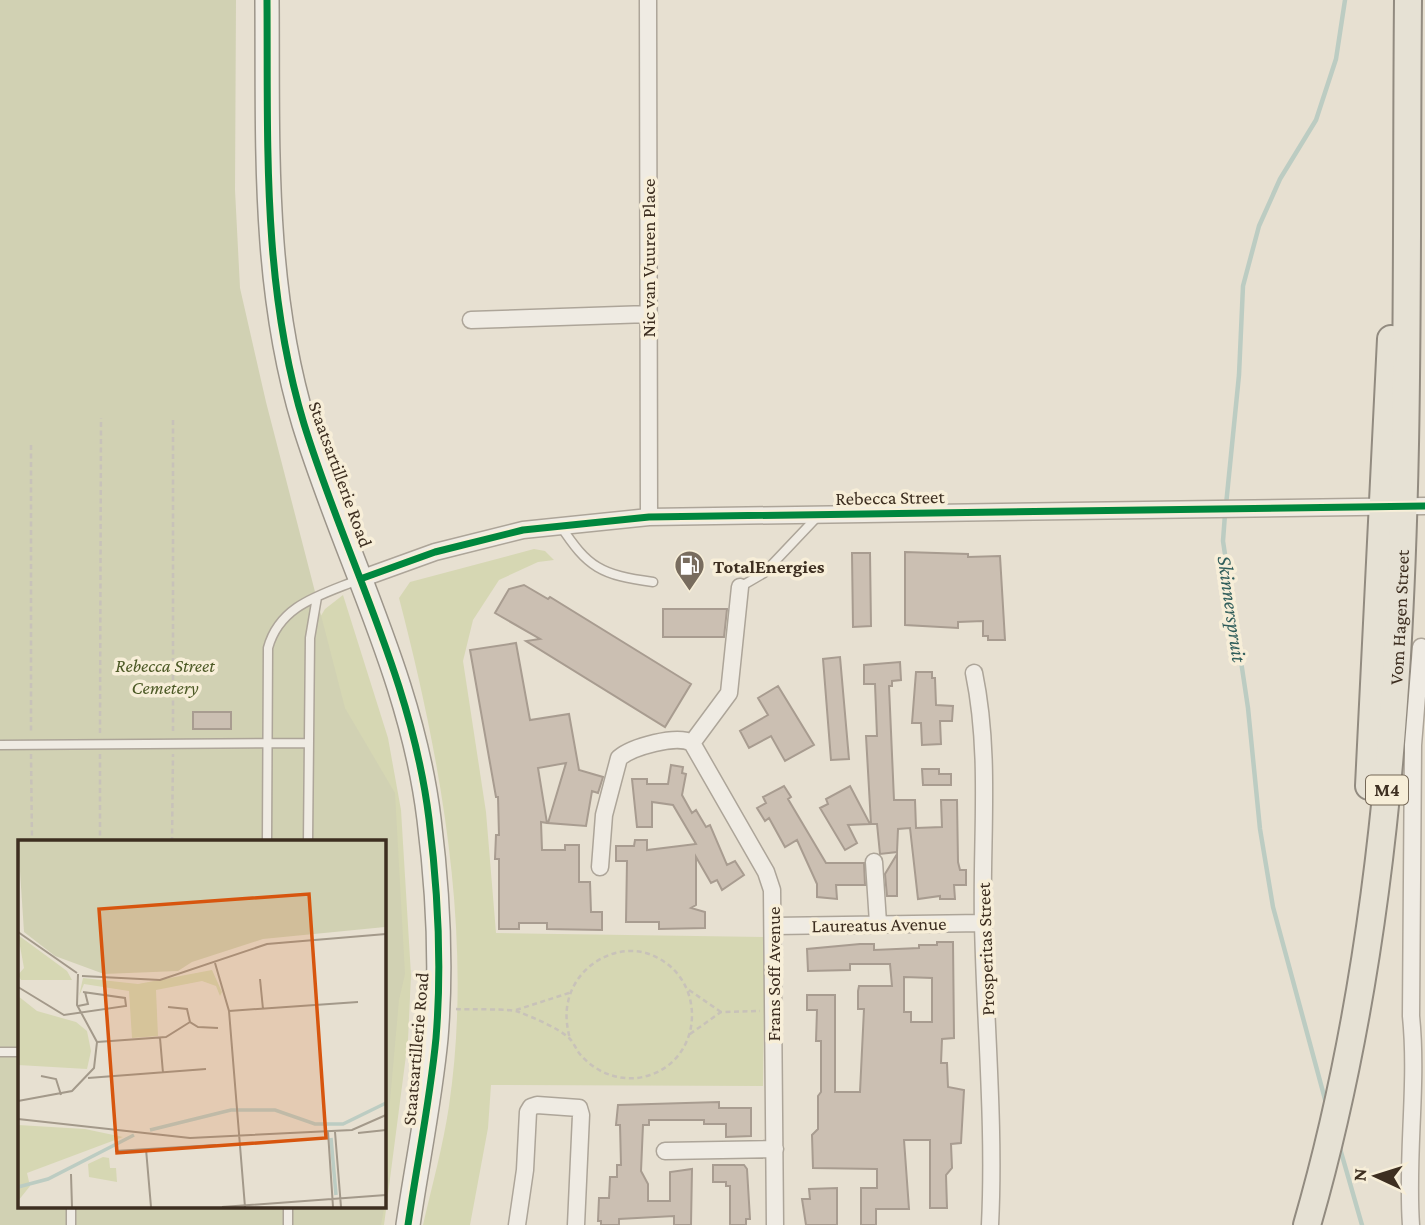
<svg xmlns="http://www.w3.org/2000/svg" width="1425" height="1225" font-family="'Crimson Pro',serif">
	<rect width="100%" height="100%" fill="#e7e0d1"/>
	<path fill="#d6d7b3" d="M534,549L545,551L554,560L538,562L499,580L473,620L463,661L486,812L496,933L765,937L763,1086L491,1085L488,1128L470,1225H423C432,1186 443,1146 449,1106C474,937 441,760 399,598L410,582Z
		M343,595L388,738L401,810L411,975L408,1040L384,1225H317L383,1206V842H315L319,619L325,609Z"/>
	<path fill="#d1d1b3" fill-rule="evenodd" d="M0,0H236L235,190L240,288L266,402L345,708L395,793L405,974L399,1000L385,1157L389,1181L381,1225H0ZM19,842H383V1206H19Z"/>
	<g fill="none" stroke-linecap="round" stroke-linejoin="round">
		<path stroke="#bcccc2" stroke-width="4.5" d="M1226,505L1239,375L1243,286L1259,226L1280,179L1316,120L1336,59L1345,0
			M1225,514L1223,541L1248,708L1260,829L1273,907L1326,1103
			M1339,1145L1362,1225"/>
	</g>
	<path fill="#cbbfb2" stroke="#a89c90" stroke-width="2" fill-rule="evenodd" d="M905,552L968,554V557L1000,556L1005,640H988V636H983V621L958,622V628L905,625Z
		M852,553H870L871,626L853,627Z
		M524,585L548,599L550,597L691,684L665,727L526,641L540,639L495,613L509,589Z
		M663,609H727L724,637H663Z
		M516,643L530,720L569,714L579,770L603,777L598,793L592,791L586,826L548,823L566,763L538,768L547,823L541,822L542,850H565V845H579V882H590L591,912H602V930L547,929V923H519V929H499V859H495L496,835H499L498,797H496L470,650Z
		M840,657L849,759L831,760L823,659Z
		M900,662L901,680L892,681V686H889L894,800H915L916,828L942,827L941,800H957L958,862L960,870H966V885H954L955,899H940V896L918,899L910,828L898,829L897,852L880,854L877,824H871L866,736H877L875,684H864V665Z
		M916,672H932V678H935L936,705L953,706L952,721H940L941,744L922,745L921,723H912Z
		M778,686L814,745L785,761L771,736L749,748L740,731L768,715L758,698Z
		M193,712H231V729H193Z
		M671,765L683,767L682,773L686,774L682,795L692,813L696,810L706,827L710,825L727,865L735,861L744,875L722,890L717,880L711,883L696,857V905L691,908L705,912V928L659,929V922H626L627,861H616V846H634L635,840H647V850L696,844L673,805L652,802V827H637L632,779H647V784H668Z
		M922,769H939V774H951V785H923Z
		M784,786L791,797L788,799L826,863H864L865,885H836L837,899L817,897V884L797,840L785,847L769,818L765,821L757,808L766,803L763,797Z
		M850,786L870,824L848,825L857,843L845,850L820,808L828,804L826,799Z
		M897,854V896H887L885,874Z
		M937,942H953L954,1038L942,1039L941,1063H947L948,1087L964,1090L961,1143L951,1144L952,1168L946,1175L947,1208H930V1140H904L909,1209H876V1225H861V1188H877V1169L813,1168L812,1135L818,1129V1096L821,1092V1041H816L817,1010H807V995H835V1092H860L864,1009H858V991L859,986H892L890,964H850V970L808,971L807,949L860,944H874V950L919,948V945H937ZM904,977L932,978V1022H911V1012H904Z
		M719,1102V1108H751V1136L726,1137V1124H704V1120H649V1125H643L641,1171L648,1184V1201H670V1172L692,1169L691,1225H674V1216L619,1219V1225H601V1221H598L599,1198H609L610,1177H617V1165H621L620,1125H616L618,1105Z
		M713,1165H744L747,1169L750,1219H746V1225H730V1186H726V1182H713Z
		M837,1188V1225H806L802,1199H810L809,1189Z"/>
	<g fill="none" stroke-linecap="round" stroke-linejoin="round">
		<defs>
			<path id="lane" d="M560,525C588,568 601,575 653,582
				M740,587L764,573L818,516
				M0,745L309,743
				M267,842L268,648C280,604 322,595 360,579
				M308,842L310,638L317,597
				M0,1052H19
				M71,1206V1225
				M288,1206V1225"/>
			<path id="street" d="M648,0L649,517
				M471,320L649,314
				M363,578L435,552L523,530L649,517L1425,506
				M974,673C991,755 981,840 983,922C985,1023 995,1124 990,1225
				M692,743L729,693L740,587
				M874,862L878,923
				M600,867L604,815L619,758C632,747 677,734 692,743L766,872L772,890L775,1225
				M774,926L983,923
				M665,1151L775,1149
				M517,1225L525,1170L528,1112L531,1107L537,1105L579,1108L581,1115L576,1225
				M1411,1225C1406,1156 1418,1085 1411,1016L1413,745L1421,647"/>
			<path id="secondary" d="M267,0C268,143 262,286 304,424C345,557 412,679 429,819C438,891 442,965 436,1038C430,1101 417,1163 408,1225"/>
			<g id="primary">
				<path d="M1369,786L1391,339"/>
				<path id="s1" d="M1307,1225C1422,827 1404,410 1408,0"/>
			</g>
		</defs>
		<use href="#lane" stroke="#ada599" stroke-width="11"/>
		<use href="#street" stroke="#ada599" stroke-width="19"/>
		<use href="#secondary" stroke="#9c958a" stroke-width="26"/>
		<use href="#primary" stroke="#928b80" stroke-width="30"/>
		<path stroke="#c8c2b9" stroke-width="2.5" stroke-dasharray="5 3.5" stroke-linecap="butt" d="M173,420V733
			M31,445V733
			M100,733L101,418
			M31,754L32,842
			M100,754V842
			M172,842L173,754
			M689,990L721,1012
			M456,1009C469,1010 510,1008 519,1012C534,1018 559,1028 570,1039C574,1043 576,1049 579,1053C596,1074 624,1084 650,1075C703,1057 706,983 658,958C622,938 576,963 568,1002C565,1015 567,1027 570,1039
			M516,1010L569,993
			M690,1034L721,1012L760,1011"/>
		<use href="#lane" stroke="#efebe3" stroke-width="8"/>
		<use href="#street" stroke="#efebe3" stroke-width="16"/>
		<use href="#secondary" stroke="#efebe3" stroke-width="23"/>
		<use href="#primary" stroke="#e6e1d4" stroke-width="26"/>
		<defs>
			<path id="cycleway" d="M267,0C268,143 262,286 304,424C345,557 412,679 429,819C438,891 442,965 436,1038C430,1101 417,1163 408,1225
				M363,578L435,552L523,530L649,517L1425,506"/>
		</defs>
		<use href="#cycleway" stroke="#f7eed8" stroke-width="11"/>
		<use href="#cycleway" stroke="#00873e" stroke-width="7"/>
	</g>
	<defs>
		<symbol id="fuel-pin" viewBox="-11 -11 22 30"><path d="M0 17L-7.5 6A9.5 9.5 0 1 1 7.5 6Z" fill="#786c5e" stroke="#f7eed8"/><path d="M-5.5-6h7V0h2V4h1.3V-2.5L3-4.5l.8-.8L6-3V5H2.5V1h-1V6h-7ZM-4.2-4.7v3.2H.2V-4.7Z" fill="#fff"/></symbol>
	</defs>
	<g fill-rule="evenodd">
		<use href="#fuel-pin" x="672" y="548" width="35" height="47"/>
	</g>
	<g text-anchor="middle" stroke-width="7" stroke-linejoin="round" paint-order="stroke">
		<rect fill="#f7eed8" stroke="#756857" stroke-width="2" x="1366" y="775.5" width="42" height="29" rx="5"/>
		<g font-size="18" font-weight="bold" fill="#3d2e20">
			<text x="1387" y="796">M4</text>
		</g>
		<g font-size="19" fill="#3d2e20" stroke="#f7eed8">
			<text transform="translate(648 258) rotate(-90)" y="7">Nic van Vuuren Place</text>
			<text transform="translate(341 474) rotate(70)" y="7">Staatsartillerie Road</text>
			<text transform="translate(890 497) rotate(-1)" y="7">Rebecca Street</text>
			<text dy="7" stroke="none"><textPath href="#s1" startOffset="616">Vom Hagen Street</textPath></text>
			<text transform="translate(879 924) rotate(-1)" y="7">Laureatus Avenue</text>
			<text transform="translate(985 949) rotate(-92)" y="7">Prosperitas Street</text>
			<text transform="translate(773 974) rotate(-90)" y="7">Frans Soff Avenue</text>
			<text transform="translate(415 1049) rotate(-85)" y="7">Staatsartillerie Road</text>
		</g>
		<g font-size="19" font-weight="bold" fill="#3d2e20" stroke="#f7eed8" text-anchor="start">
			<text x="713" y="573">TotalEnergies</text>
		</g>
		<g font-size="19" font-style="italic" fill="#4d5a26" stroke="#f7eed8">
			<text x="165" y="672">Rebecca Street<tspan x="165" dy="22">Cemetery</tspan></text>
		</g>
		<g font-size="21" font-style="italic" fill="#2f5d5a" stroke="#f7eed8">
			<text transform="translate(1232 609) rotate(82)" y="7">Skinnerspruit</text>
		</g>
	</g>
	<g transform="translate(18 840)">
		<rect width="368" height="368" fill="#e7e0d1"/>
		<path d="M0,95L49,131L54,140H3L0,135L6,128ZM194,130L204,152L202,156L198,146L184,141L138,150L140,196L114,198L111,151L66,144L61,156L65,138L120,144ZM0,156L19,171L58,182L69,191L73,211L69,229L0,225ZM0,285L67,289L105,297L9,333L12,346L0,361ZM85,317L91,318L92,328H98L99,342L71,337L70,324Z" fill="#d6d7b3"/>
		<path d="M0,1H367V87L245,99L174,122L160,131L86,134L37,116L6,92Z" fill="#d1d1b3"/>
		<path fill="none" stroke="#bcccc2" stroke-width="3.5" d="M132,290L213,270H257L297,284H325L368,263M313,298L318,355M0,347L30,339L116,295"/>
		<path fill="none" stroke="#a3998a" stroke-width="2" d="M0,15V47M0,92L59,133M197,123L211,171L227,367M64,136L142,140L249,104L368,94M242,139L245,169M0,147L46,175L108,166L107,158L65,152M60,166L70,164L67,152M150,167L169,169L172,182L180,187L200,188M211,171L340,162M142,198L145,233M79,202L148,197L172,182M23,236L38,239L43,255M70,238L188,229M0,261L54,251L76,228L79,202L59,165L60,134M0,279L172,298L334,290L368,275M310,292L315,367M317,292L323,367M340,293L368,290M128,309L133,367M97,311L198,305M53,334L54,367M204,367L368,355"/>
		<path fill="#d7550e" fill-opacity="0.15" stroke="#d7550e" stroke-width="3.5" d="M291,54L308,298L99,313L81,69Z"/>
		<rect width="368" height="368" fill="none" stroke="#3d2e20" stroke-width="3.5"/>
	</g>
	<g transform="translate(1376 1176) rotate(274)" stroke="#f7eed8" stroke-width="5" paint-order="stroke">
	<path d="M0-5L12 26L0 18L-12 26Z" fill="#3d2e20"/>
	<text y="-10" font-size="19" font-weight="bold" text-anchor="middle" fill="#3d2e20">N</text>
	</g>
</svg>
